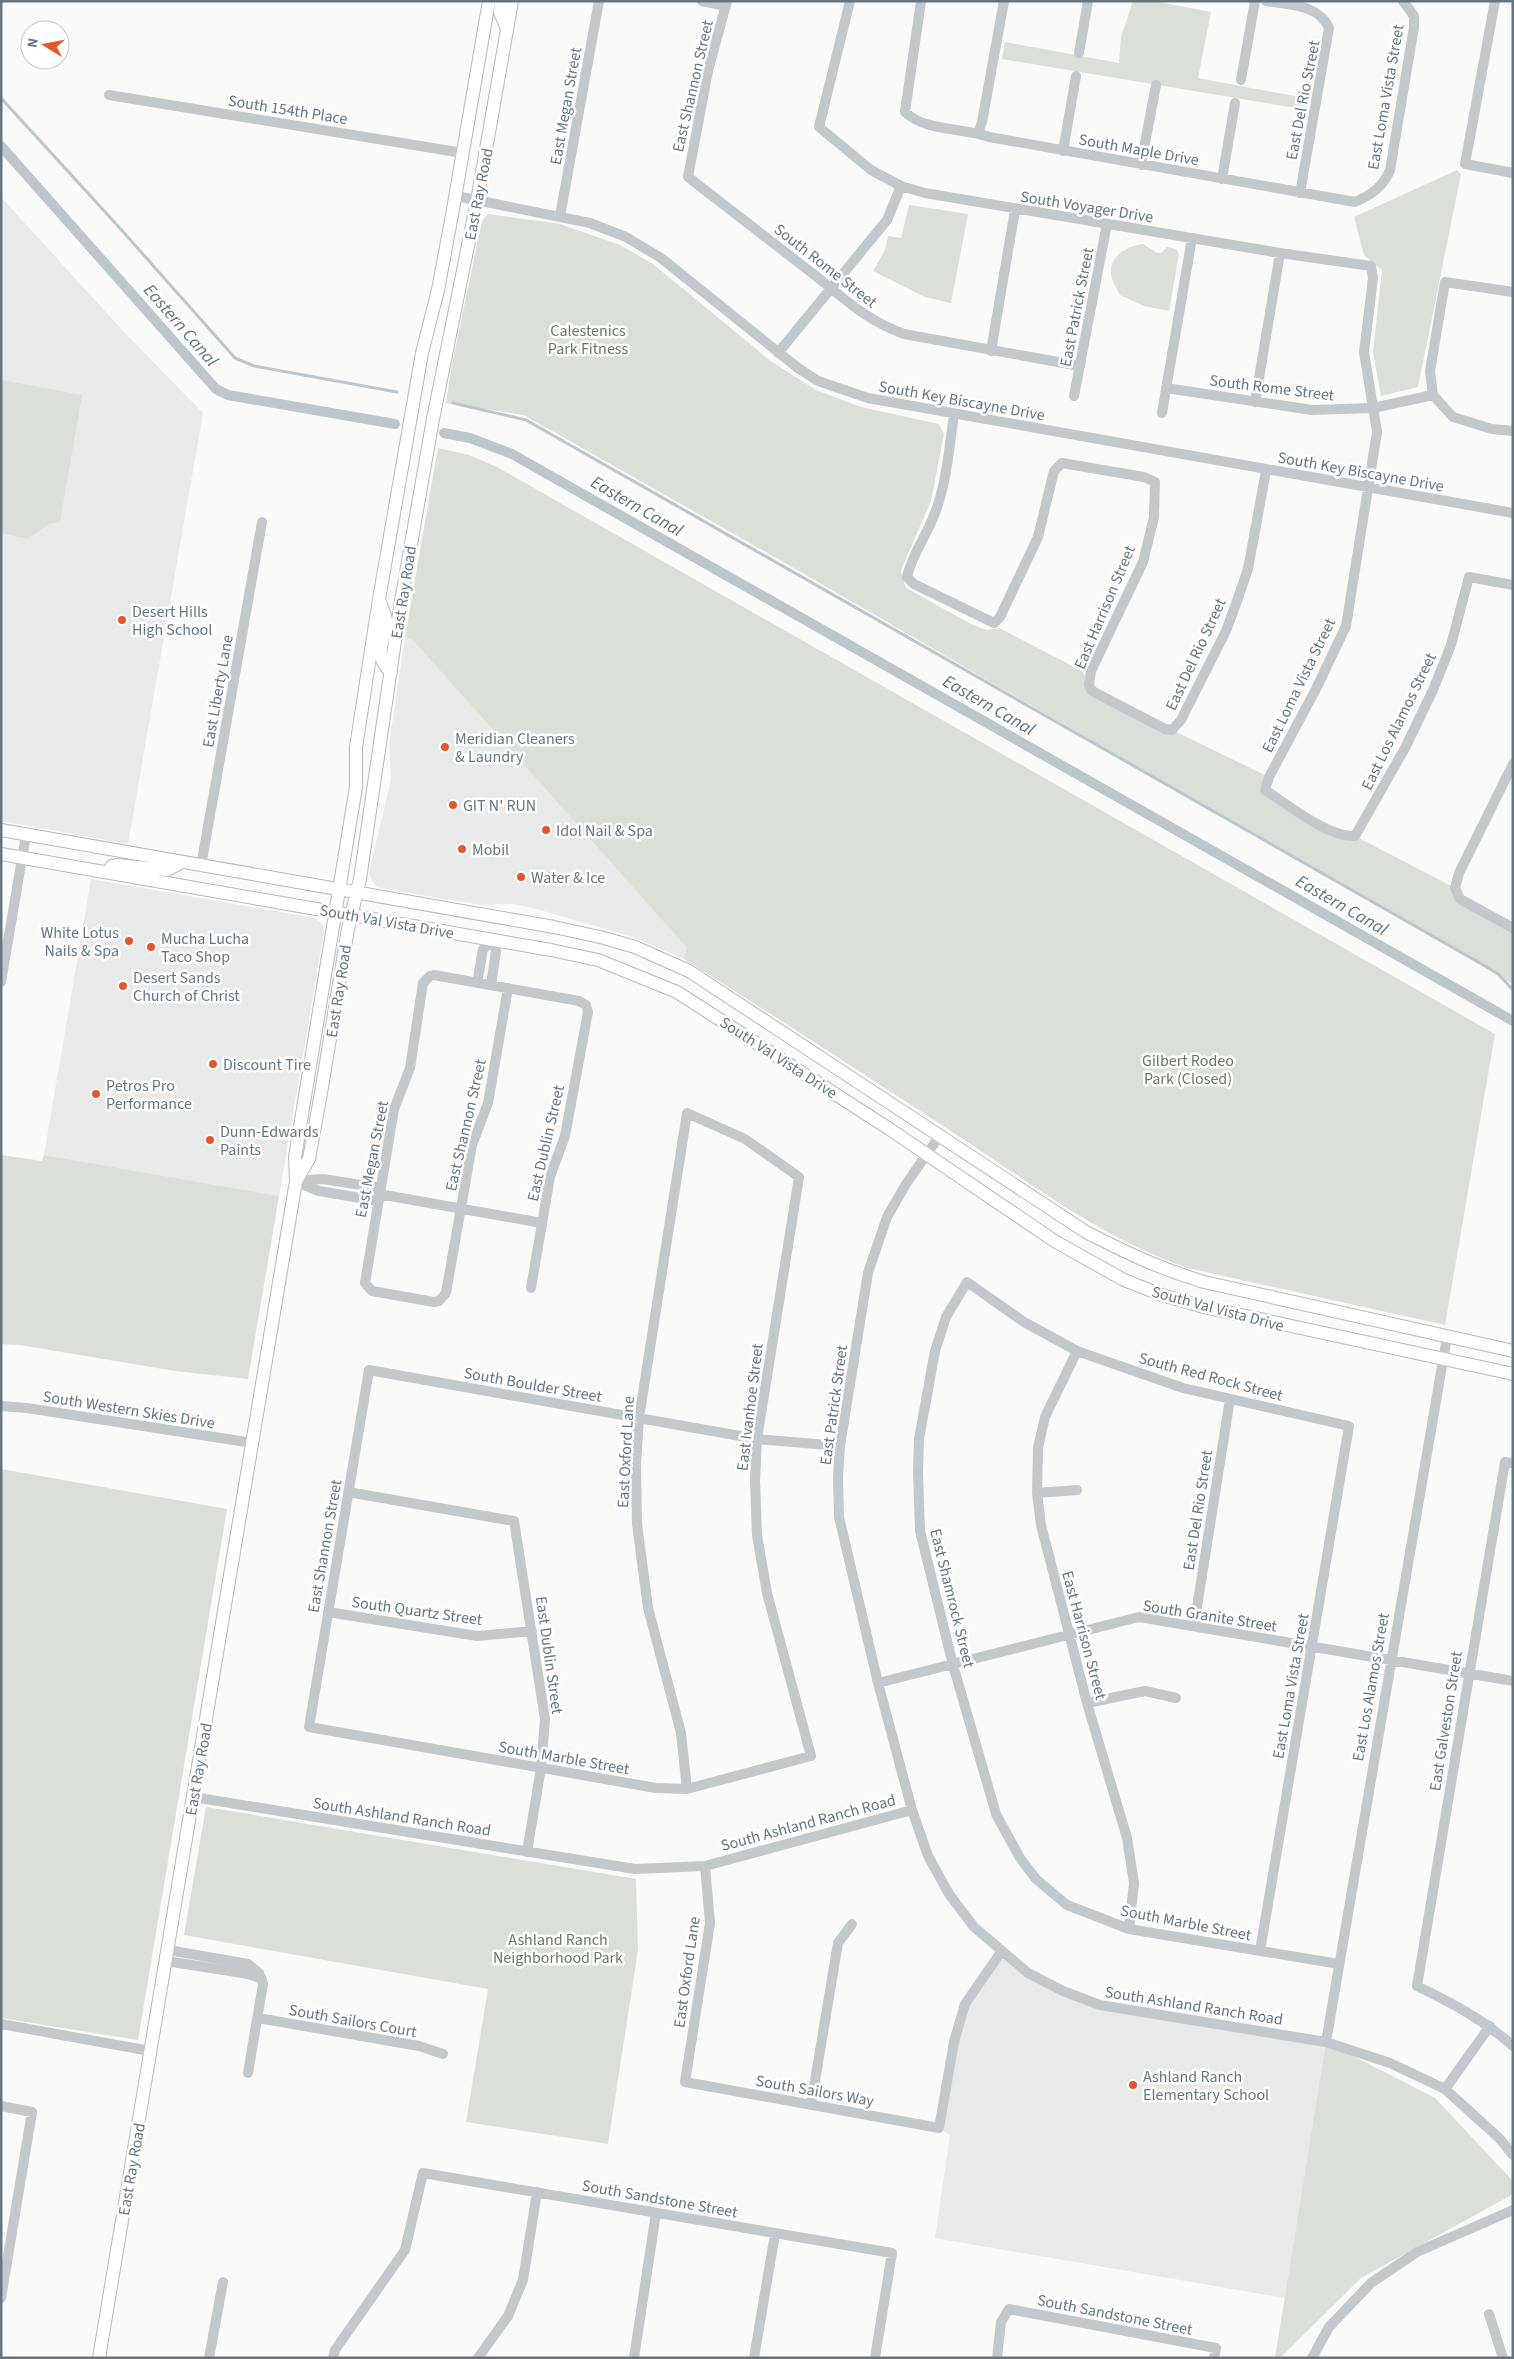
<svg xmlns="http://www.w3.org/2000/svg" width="1514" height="2359" font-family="'Source Sans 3',sans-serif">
	<rect width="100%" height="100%" fill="#fafaf8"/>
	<path fill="#e8e9e9" d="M1,197L125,333L203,413L128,844L1,821Z
		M405,637L412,639L687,948L684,959L633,937L533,908L513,904L481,905L380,888L373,883L369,872L391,780L389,745Z
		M91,879L315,918L323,925L324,931L279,1196L44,1155Z
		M1001,1952L1028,1973L1100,2005L1326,2042L1285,2298L935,2238L950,2135L939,2128L965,2004Z"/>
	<path fill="#dadfd7" d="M1133,1H1153L1211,12L1198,78L1310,99L1308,110L1002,59L1005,42L1119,63L1121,37Z
		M1457,170L1461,174L1418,387L1381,396L1373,352L1382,270L1364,255L1354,217Z
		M909,205L968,214L951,303L925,297L873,271L885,250L888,236L901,238Z
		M488,214L560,224L620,245L653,264L772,362L816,390L861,407L939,424L944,434L931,501L901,570L906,588L971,624L986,630L999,628L1082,671L1089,685L1172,730L1269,777L1265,790L1325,828L1355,836L1455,888L1460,899L1513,928V984L780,560L524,415L446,403L452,364L482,221Z
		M1143,244L1157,253H1161L1167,247L1176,249L1179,254L1169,311L1144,306L1120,295C1117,289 1111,280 1111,273C1110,255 1128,246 1143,244Z
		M2,380L82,395L60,522L49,524L27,539L1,533Z
		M438,448L469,455L497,467L1495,1034L1445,1325L1188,1268C1105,1240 1036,1187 963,1139C870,1078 778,1018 684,959L687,948L412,639L405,637Z
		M1,1155L42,1161L44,1155L279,1196L248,1379L175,1371L20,1345L1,1344Z
		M1,1469L227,1509L138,2040L1,2018Z
		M206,1807L636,1879L638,1950L608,2144L466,2122L488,1989L184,1935Z
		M1326,2042L1435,2098L1513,2181V2194L1361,2278L1280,2358H1275Z"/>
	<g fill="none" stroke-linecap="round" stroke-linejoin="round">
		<path stroke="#bbc7cb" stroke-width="3" d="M1,98L118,226L235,358L254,366L397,392
			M453,403L526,420L1487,967L1498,974L1513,990"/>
		<path stroke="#bbc7cb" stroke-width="10" d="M1,146L216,389L228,395L395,424
			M444,433L470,438L512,454L1513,1021"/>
		<defs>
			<path id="major" d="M501,1L500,12L507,29
				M380,602C382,607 385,615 386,620C386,643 371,652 391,672
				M1,830L554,927L604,938L635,947L689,971L1086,1232C1127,1253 1160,1269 1204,1282L1513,1351
				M1,854L551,950L598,960L677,992L891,1130L1056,1242L1124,1280L1162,1295L1204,1307L1513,1374
				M108,872L112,866L116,865L167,870L182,862
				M296,1181L309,1159L321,1093L348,929L360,879L400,607L433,419L477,201L512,1
				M99,2358L296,1181L295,1157L356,787V747L379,599L422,353L438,290L452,215L489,1"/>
		</defs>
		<use href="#major" stroke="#b5babe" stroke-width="14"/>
		<path stroke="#c3c8cc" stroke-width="10" d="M702,1L726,6
			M727,1L708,71L688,177C729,209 771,241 812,273C844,298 865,320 904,334L1080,366
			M850,1L819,127L871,170L901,186L925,193L1280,253L1371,266L1373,278L1364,352L1377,432L1346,626L1316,689L1269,777L1265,790C1287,804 1329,838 1355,836L1405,748L1433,690L1451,645L1469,577L1513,585
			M921,1L905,112C926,132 962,127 989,137L1355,202C1371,195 1383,187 1390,170L1414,27V16L1403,1
			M1266,1C1288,5 1319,4 1329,28L1300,193
			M1495,1L1465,164L1513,173
			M1079,53L1088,1
			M1241,80L1255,1
			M109,95L463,153
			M978,133L982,122L1004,1
			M1063,151L1076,76
			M1141,165L1156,85
			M1222,179L1235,103
			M456,196L590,223L626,237L661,258L798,368L818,381L868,398L1513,513
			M560,216L599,1
			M991,351L1015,210
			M778,353L887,220L901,186
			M1166,388L1312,410L1373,408L1433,395
			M1433,395L1430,371L1445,282L1513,292
			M1433,395L1453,417L1492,429L1513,431
			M1074,396L1107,224
			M1255,402L1280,253
			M1162,413L1192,238
			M954,415C949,447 947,482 935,513C927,535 912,554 907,577L914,584L994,623L1000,617L1038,537L1054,471L1062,463L1144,477L1155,482L1154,517L1143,562L1091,671L1089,685L1092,691L1165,729L1172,730L1181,720L1226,631L1237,601L1248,569L1266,471
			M1513,764L1459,873L1455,888L1460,899L1513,928
			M201,866L262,522
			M1,982L26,835
			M477,983L483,949L493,940L496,951L491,985
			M508,988L488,1103L472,1145L446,1293L439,1301L434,1302L372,1291L365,1283L394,1109L410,1068L423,983L430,976L434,975L579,1001L586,1005L588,1012L565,1136L550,1177L531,1288
			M940,1135L906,1184L887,1217L868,1273L840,1446L838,1477L839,1517L878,1683L912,1810L928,1856L949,1894L974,1927L1028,1973L1063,1991L1100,2005L1326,2042L1390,2063L1445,2089L1499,2138L1513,2155
			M296,1181L323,1179L380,1188
			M297,1182L319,1191L378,1201
			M379,1194L542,1223
			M1077,1351L1045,1417L1038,1448L1037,1493L1041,1525L1087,1703L1127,1838L1134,1883L1129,1929
			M1,1406L27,1408L253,1443
			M1513,1463L1505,1462L1417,1986C1452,2003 1484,2020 1513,2046
			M348,1492L514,1521L545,1719L541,1768L527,1852
			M1037,1493L1077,1490
			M328,1612L477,1636L532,1631
			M1194,1626L1230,1399
			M878,1683L1139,1617L1513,1681
			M1087,1703L1145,1691L1176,1698
			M687,1789L681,1733L648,1608L637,1524L636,1464L639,1418L687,1113L745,1139L799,1177L757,1439L755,1481L757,1535L767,1593L811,1756L687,1789L656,1788L309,1727L369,1370L757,1439L840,1446
			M193,1797L635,1869L705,1866L912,1810
			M705,1866L710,1923L685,2082L939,2128L954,2042L965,2004L1001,1952
			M168,1950L248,1964L259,1973L263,1984L248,2073
			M1260,1951L1349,1426L1183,1388L1077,1351L1024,1322L967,1282L946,1317L935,1351L919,1439L918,1472L920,1531L953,1665L996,1814L1020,1858L1036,1879L1067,1905L1129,1929L1339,1964
			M166,1961L249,1974L262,1979
			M258,2018L419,2046L443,2054
			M1,2024L150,2051
			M1326,2042L1447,1337
			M1445,2089L1490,2026
			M811,2105L838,1943L852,1924
			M1,2106L32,2112L1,2298
			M1489,2314L1503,2358
			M209,2358L223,2282
			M333,2358L335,2350L405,2250L423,2173L892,2253L875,2358
			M478,2358L508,2316L523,2280L537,2192
			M634,2358L656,2213
			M754,2358L775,2234
			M997,2358L1001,2322L1009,2309L1216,2348L1214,2358
			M1312,2358L1329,2327L1371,2283L1417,2252L1513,2210"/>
		<use href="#major" stroke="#fff" stroke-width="12"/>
	</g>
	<g fill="#e4572e" stroke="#fff" stroke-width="2">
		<circle cx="122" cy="620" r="5"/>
		<circle cx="445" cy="747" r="5"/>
		<circle cx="453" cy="805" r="5"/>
		<circle cx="546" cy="830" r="5"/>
		<circle cx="462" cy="849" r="5"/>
		<circle cx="521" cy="877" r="5"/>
		<circle cx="129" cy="941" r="5"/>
		<circle cx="151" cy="947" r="5"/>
		<circle cx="123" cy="986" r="5"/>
		<circle cx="213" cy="1064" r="5"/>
		<circle cx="96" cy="1094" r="5"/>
		<circle cx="210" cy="1140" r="5"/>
		<circle cx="1133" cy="2085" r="5"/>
	</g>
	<g text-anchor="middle" stroke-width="5" stroke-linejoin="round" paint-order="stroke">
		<g font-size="16" fill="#657683" stroke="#fff">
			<text transform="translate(692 86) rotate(-77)" y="6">East Shannon Street</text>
			<text transform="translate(1385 97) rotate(-80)" y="6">East Loma Vista Street</text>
			<text transform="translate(1302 100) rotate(-79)" y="6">East Del Rio Street</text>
			<text transform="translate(565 106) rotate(-80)" y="6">East Megan Street</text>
			<text transform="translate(288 109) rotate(9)" y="6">South 154th Place</text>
			<text transform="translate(1139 149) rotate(10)" y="6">South Maple Drive</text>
			<text transform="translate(478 194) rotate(-79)" y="6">East Ray Road</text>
			<text transform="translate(1087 206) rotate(9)" y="6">South Voyager Drive</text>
			<text transform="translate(826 265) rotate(38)" y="6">South Rome Street</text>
			<text transform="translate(1076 307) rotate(-79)" y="6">East Patrick Street</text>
			<text transform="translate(1272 387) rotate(7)" y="6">South Rome Street</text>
			<text transform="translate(962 400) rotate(10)" y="6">South Key Biscayne Drive</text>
			<text transform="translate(1361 471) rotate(10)" y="6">South Key Biscayne Drive</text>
			<text transform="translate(403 592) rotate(-81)" y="6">East Ray Road</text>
			<text transform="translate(1104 607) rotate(-67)" y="6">East Harrison Street</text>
			<text transform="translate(1195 654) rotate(-65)" y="6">East Del Rio Street</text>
			<text transform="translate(1298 685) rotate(-64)" y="6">East Loma Vista Street</text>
			<text transform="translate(217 691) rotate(-80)" y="6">East Liberty Lane</text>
			<text transform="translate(1398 721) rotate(-64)" y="6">East Los Alamos Street</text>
			<text transform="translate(387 921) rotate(10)" y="6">South Val Vista Drive</text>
			<text transform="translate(338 991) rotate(-81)" y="6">East Ray Road</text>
			<text transform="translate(779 1057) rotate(33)" y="6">South Val Vista Drive</text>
			<text transform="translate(465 1125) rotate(-77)" y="6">East Shannon Street</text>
			<text transform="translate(545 1143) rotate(-77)" y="6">East Dublin Street</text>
			<text transform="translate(371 1159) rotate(-79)" y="6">East Megan Street</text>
			<text transform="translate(1218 1308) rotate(15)" y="6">South Val Vista Drive</text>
			<text transform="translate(1211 1376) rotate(15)" y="6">South Red Rock Street</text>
			<text transform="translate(533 1384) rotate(10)" y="6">South Boulder Street</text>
			<text transform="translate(833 1405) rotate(-82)" y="6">East Patrick Street</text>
			<text transform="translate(749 1407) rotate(-83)" y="6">East Ivanhoe Street</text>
			<text transform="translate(129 1409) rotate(9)" y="6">South Western Skies Drive</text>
			<text transform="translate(625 1452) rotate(-87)" y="6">East Oxford Lane</text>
			<text transform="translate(1197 1510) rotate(-81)" y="6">East Del Rio Street</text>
			<text transform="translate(324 1546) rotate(-80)" y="6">East Shannon Street</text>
			<text transform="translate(953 1598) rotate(76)" y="6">East Shamrock Street</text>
			<text transform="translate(417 1610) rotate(8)" y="6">South Quartz Street</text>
			<text transform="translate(1210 1615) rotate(9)" y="6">South Granite Street</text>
			<text transform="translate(1085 1635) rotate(75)" y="6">East Harrison Street</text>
			<text transform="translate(550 1655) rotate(82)" y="6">East Dublin Street</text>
			<text transform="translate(1290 1686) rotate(-80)" y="6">East Loma Vista Street</text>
			<text transform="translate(1370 1687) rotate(-80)" y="6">East Los Alamos Street</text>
			<text transform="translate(1445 1721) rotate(-81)" y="6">East Galveston Street</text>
			<text transform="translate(564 1757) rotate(10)" y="6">South Marble Street</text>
			<text transform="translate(198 1769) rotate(-80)" y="6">East Ray Road</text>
			<text transform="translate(402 1816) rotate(9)" y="6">South Ashland Ranch Road</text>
			<text transform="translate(808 1822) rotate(-15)" y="6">South Ashland Ranch Road</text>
			<text transform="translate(1186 1922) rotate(11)" y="6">South Marble Street</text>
			<text transform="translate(686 1972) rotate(-82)" y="6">East Oxford Lane</text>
			<text transform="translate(1194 2005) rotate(9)" y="6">South Ashland Ranch Road</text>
			<text transform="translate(353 2020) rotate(10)" y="6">South Sailors Court</text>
			<text transform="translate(815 2090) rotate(10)" y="6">South Sailors Way</text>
			<text transform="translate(131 2169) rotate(-80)" y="6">East Ray Road</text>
			<text transform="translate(660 2198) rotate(10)" y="6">South Sandstone Street</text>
			<text transform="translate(1115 2314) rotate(11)" y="6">South Sandstone Street</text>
		</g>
		<g font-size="16" fill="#687a64" stroke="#fff">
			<text x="588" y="336">Calestenics<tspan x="588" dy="18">Park Fitness</tspan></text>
			<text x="1188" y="1066">Gilbert Rodeo<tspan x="1188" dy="18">Park (Closed)</tspan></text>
			<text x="558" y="1945">Ashland Ranch<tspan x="558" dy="18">Neighborhood Park</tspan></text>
		</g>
		<g font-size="16" fill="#657683" stroke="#fff" text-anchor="start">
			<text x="132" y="617">Desert Hills<tspan x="132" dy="18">High School</tspan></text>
			<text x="455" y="744">Meridian Cleaners<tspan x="455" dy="18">&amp; Laundry</tspan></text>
			<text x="463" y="811">GIT N' RUN</text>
			<text x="556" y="836">Idol Nail &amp; Spa</text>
			<text x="472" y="855">Mobil</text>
			<text x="531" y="883">Water &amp; Ice</text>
			<text x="119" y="938" text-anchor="end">White Lotus<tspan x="119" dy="18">Nails &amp; Spa</tspan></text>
			<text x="161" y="944">Mucha Lucha<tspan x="161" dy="18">Taco Shop</tspan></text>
			<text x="133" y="983">Desert Sands<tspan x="133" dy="18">Church of Christ</tspan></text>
			<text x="223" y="1070">Discount Tire</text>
			<text x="106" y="1091">Petros Pro<tspan x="106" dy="18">Performance</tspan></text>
			<text x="220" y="1137">Dunn-Edwards<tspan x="220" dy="18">Paints</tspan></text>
			<text x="1143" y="2082">Ashland Ranch<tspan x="1143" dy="18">Elementary School</tspan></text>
		</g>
		<g font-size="18" font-style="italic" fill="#60757c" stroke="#fff">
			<text transform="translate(181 325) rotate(49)" y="6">Eastern Canal</text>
			<text transform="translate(637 506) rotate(30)" y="6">Eastern Canal</text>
			<text transform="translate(989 705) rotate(30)" y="6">Eastern Canal</text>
			<text transform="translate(1342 905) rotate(30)" y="6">Eastern Canal</text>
		</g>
	</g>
	<rect width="1514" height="2359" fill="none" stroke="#657683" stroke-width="5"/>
	<g transform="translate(45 45) rotate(280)"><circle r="24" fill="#ffffff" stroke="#c1c8cd"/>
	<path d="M0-4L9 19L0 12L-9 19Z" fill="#e4572e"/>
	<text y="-8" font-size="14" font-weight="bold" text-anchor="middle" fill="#657683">N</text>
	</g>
</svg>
